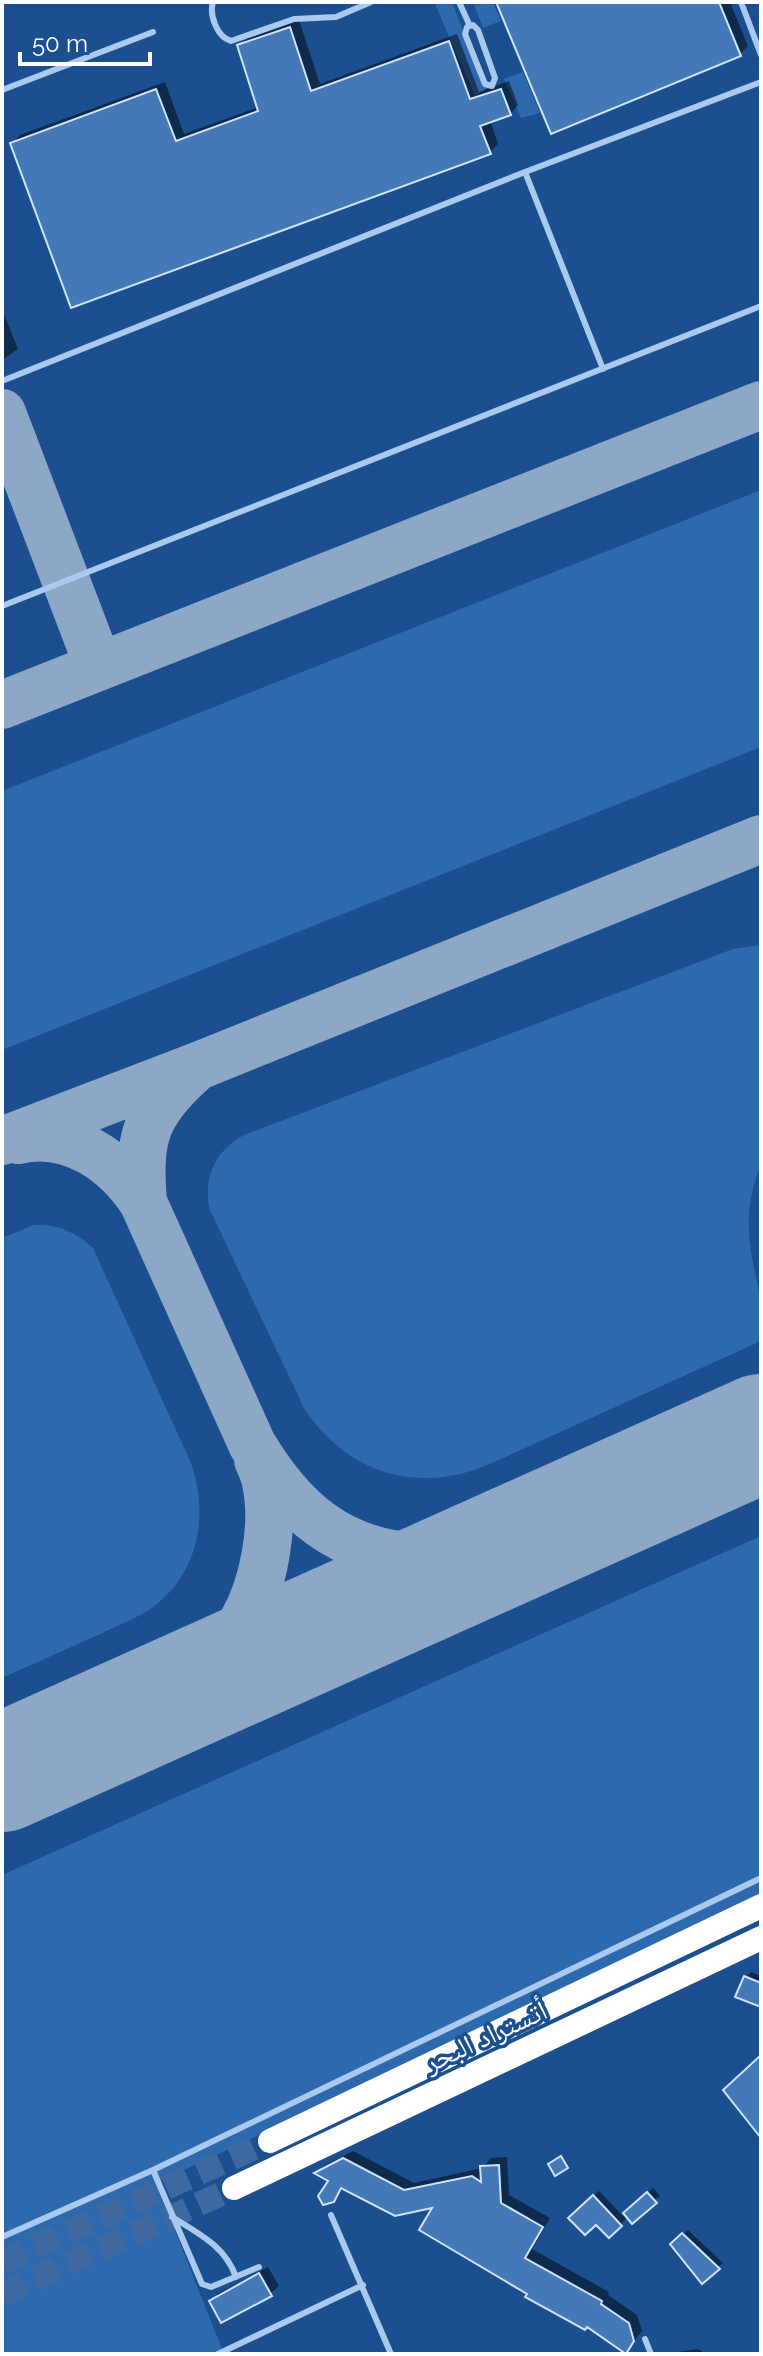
<svg xmlns="http://www.w3.org/2000/svg" width="763" height="2356" font-family="Raleway,'Noto Naskh Arabic',sans-serif">
	<rect width="100%" height="100%" fill="#1b4f8f"/>
	<path fill="#2e69ad" d="M434,2H452L486,89L475,96Z
		M473,2H493L501,21L483,28Z
		M523,72L540,113L521,118L504,79Z
		M761,490V747L2,1050V791Z
		M761,945V1164C741,1216 749,1244 760,1296C763,1310 761,1326 761,1341L490,1464C417,1495 349,1474 305,1410L209,1208C204,1176 215,1151 244,1135L733,949Z
		M34,1225C58,1224 76,1232 93,1248L191,1463C209,1515 199,1573 153,1607C136,1619 116,1626 98,1635C66,1649 34,1664 2,1678V1238Z
		M761,1536V1901L156,2183L224,2354H2V1875Z"/>
	<path fill="#0007" d="M498,2H730L748,46L740,54Z
		M299,20L320,84L457,34L479,92L509,81L518,105L510,114L490,120L498,144L490,152L12,144L20,135L165,82L184,134L259,107L239,46L247,38Z
		M2,309L18,349L2,360Z
		M751,1972L761,1976V2005L746,1977Z
		M353,2151L414,2183L482,2168L491,2158L507,2157L509,2195L550,2218L532,2249L609,2292L608,2295L637,2315L642,2331L626,2351L587,2325L530,2293L436,2205L344,2187L332,2201L331,2180L317,2173L325,2165Z
		M653,2188L660,2196L628,2217L609,2236L596,2222L571,2218L599,2191L623,2216Z
		M688,2230L723,2263L703,2281L672,2244Z
		M268,2267L279,2286L270,2294L211,2301L219,2293Z
		M698,2349L706,2354H670L671,2353Z"/>
	<g fill="none" stroke-linecap="round" stroke-linejoin="round">
		<path stroke="#8da7c7" stroke-width="48" d="M2,413L98,665
			M2,705L761,405
			M192,1071C144,1114 138,1139 143,1202L252,1444C292,1511 340,1554 421,1557C434,1557 451,1560 464,1558C491,1552 519,1539 545,1530
			M18,1140C70,1128 116,1161 143,1202
			M2,1141L198,1066L761,839
			M171,1697C198,1677 226,1651 243,1621C264,1585 275,1524 266,1483C265,1475 261,1467 258,1460"/>
		<path stroke="#8da7c7" stroke-width="118" d="M2,1773L761,1433"/>
	</g>
	<path fill="#4478b7" stroke="#cfe3fa" stroke-width="2" d="M496,2H719L741,56L551,134Z
		M290,27L311,91L449,41L470,99L501,89L511,115L480,126L491,154L71,308L10,143L156,89L176,141L258,111L237,45Z
		M744,1976L761,1983V2007L735,1997Z
		M761,2055V2138L723,2090Z
		M561,2156L568,2168L555,2176L548,2164Z
		M343,2158L404,2190L472,2176L481,2182L480,2166L499,2165L501,2203L543,2227L525,2258L602,2301L601,2304L629,2323L634,2341L626,2354L587,2327L585,2330L525,2297L527,2294L419,2230L432,2208L395,2216L341,2188L334,2202L323,2205L318,2196L328,2181L314,2173Z
		M647,2192L657,2203L632,2224L623,2213Z
		M593,2195L622,2226L609,2238L596,2225L585,2235L568,2218Z
		M682,2233L720,2269L702,2284L670,2244Z
		M259,2273L272,2296L221,2323L209,2301Z"/>
	<g fill="none" stroke-linecap="round" stroke-linejoin="round">
		<path stroke="#3d69a0" stroke-width="24" stroke-dasharray="24 12" stroke-linecap="butt" d="M2,2262L270,2141
			M2,2294L234,2188"/>
		<path stroke="#a9c9ee" stroke-width="6" d="M213,2C209,15 217,37 231,41L294,19L336,17L371,2
			M459,2L470,26
			M741,2L761,55
			M473,25L478,30L495,78L492,86L485,84L465,34L467,27Z
			M2,90L153,32
			M525,172L603,369
			M2,381L525,172L761,82
			M2,606L761,306
			M153,2170L202,2284L211,2287L259,2267
			M331,2215L391,2354
			M172,2217C198,2233 225,2246 236,2277
			M2,2237L153,2170L761,1878
			M645,2339L651,2354
			M218,2354L363,2285"/>
		<path stroke="#fff" stroke-width="24" d="M270,2141L761,1906
			M234,2188L761,1938"/>
	</g>
	<g text-anchor="middle" stroke-width="7" stroke-linejoin="round" paint-order="stroke">
		<g font-size="28" fill="#fff" stroke="#1b4f8f">
			<text transform="translate(485 2036) rotate(-25)" y="10">أتستراد البحر</text>
		</g>
	</g>
	<rect width="763" height="2356" fill="none" stroke="#ffffff" stroke-width="8"/>
	<path d="M20 52v12h130v-12" fill="none" stroke="#ffffff" stroke-width="4"/>
	<text x="32" y="52" font-size="24" fill="#ffffff" stroke="#1b4f8f" stroke-width="6" paint-order="stroke">50 m</text>
</svg>
